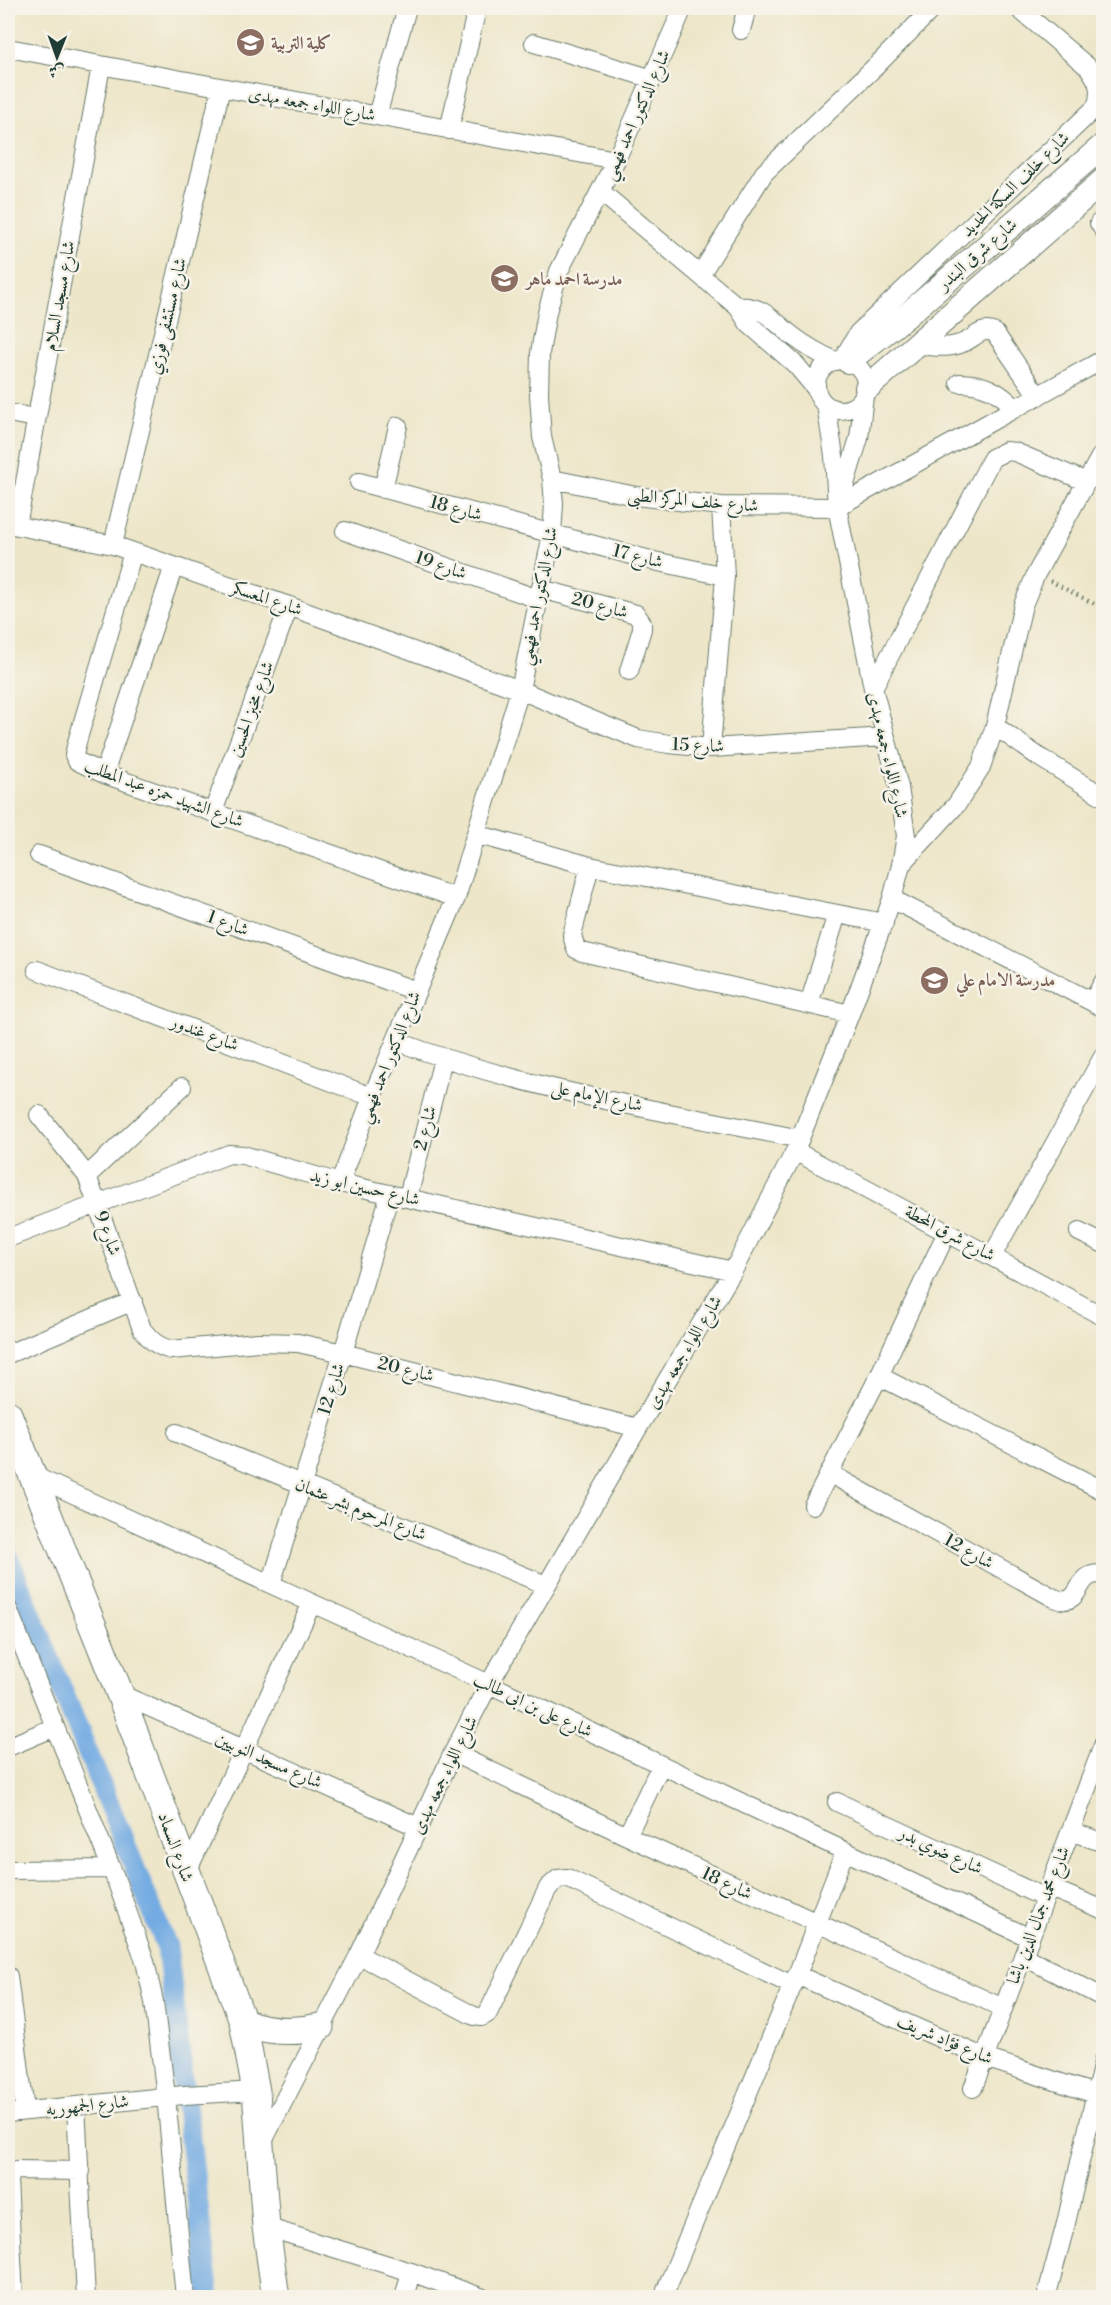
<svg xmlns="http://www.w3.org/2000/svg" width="1111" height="2305" font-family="'Libre Bodoni',Amiri,serif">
	<rect width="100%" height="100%" fill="#f7f3e8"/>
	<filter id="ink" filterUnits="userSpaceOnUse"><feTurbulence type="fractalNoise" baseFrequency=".0167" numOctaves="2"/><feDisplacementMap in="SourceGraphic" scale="12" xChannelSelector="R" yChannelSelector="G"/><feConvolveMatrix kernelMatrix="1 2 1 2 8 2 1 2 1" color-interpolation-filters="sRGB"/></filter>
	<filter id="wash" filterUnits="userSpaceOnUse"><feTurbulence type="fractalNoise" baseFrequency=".008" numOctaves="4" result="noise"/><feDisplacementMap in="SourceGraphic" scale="24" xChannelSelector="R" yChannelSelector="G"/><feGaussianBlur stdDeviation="1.35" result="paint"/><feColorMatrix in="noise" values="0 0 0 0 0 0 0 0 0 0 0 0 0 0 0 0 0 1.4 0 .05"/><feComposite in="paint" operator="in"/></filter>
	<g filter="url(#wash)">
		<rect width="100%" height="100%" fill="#ede6c9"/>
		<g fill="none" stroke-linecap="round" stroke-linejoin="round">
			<path stroke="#73abe2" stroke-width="21" d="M8,1557L167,1947L209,2298"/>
		</g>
	</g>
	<g filter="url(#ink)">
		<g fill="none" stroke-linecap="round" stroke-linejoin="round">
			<defs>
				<path id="minor" d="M741,30L747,8
					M534,43L653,79
					M8,48L616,160
					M377,116L407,8
					M449,130L477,8
					M601,192L738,307L749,324L796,365L817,390
					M1099,223L1104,231
					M700,275L764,173L877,65L933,8
					M738,307C763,304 775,323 794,337C806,346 820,354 835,361
					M917,344C931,347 946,349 960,344C974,340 980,326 995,333L1038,396
					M844,360L848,350L858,333L1096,107C1102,91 1099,81 1088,67L1018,8
					M816 385a25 25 0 1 1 50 0a25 25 0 1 1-50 0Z
					M959,383C983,383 999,391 1015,408
					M8,413L36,418
					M552,479L636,496L721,506L837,507L1104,359
					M359,482L654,561L725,576
					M383,489L398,426
					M841,497L859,438L864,396
					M8,524L113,545L289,606L520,690L638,739L669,744L711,748L886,737
					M17,526L101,66
					M345,531L538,599
					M113,545L221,88
					M133,552L77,742L74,755L77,761L104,774L456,898
					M541,589L636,614L642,623V629L629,671
					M873,688L992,458L1006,451L1015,452L1087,482
					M995,726L1023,605L1036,574L1100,457
					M711,748L725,576L721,506
					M104,774L174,566
					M213,812L289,606
					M476,834L590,866L884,923
					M39,855L416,991
					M901,865L957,804L981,767L995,726L1039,757L1104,797
					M590,866L572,935L576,949L582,952L850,1014
					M892,899L1104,1008
					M37,970L372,1097
					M1092,1002L1104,981
					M809,1004L837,914
					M396,1041C525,1090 665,1111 800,1139
					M39,1115L87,1176L142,1329C151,1341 157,1346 171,1350L258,1342L298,1343L343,1353L638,1428
					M795,1151L1104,1317
					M87,1176L182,1087
					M340,1183L372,1097L456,898L520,690L552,534L554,504L552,479L542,437L539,395L540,353L547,312L559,271L616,160L683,8
					M408,1197L443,1059
					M1079,1232L1104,1244
					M8,1238L216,1159L229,1154L243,1155L340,1183L733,1271
					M992,1256L1104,1055
					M8,1354L133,1301
					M879,1376L1104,1491
					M177,1433L546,1585
					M829,1473L1054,1598C1085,1610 1073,1568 1104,1575
					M34,1476L489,1684L1030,1938
					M813,1505L879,1376L947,1232
					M271,1584L343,1353L390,1194
					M8,1609L116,1880L145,1961L154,2002L166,2096L185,2298
					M120,1694L418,1827
					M8,1747L55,1727
					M453,1753L627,1836L1003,2008
					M837,1802L1045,1898
					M1070,1831L1104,1843
					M627,1836L661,1765
					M8,1870L111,1869
					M186,1874L312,1603
					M1050,1888L1104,1910
					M359,1955L472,2015C479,2018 482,2018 488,2013L548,1888L558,1879L567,1878L792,1985
					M1023,1956L1104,1998
					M797,1975L985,2058L1095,2094
					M8,1976L25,2111
					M973,2088L1104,1743
					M76,2106L86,2298
					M8,2113L184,2095L256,2091
					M261,2145L359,1955L453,1753L489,1684L638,1428L733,1271L795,1151L850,1014L892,899L901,865L906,836L899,787L873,688L837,507L834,456L826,405
					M266,2227L411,2272L483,2298
					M14,2298L8,2179L11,2172L16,2170L81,2171
					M404,2298L411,2272
					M667,2298L666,2290L797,1975L845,1851
					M1046,2298L1066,2223L1104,2058"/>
				<path id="major" d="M848,361L906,316L1104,145
					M867,388L1104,180"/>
				<path id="highway" d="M8,1414L120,1694L243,2022L256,2091L266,2227L276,2298
					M243,2022C269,2032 293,2033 320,2027"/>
			</defs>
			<use href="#minor" stroke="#677868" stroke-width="20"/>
			<use href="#major" stroke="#677868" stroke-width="26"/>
			<use href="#highway" stroke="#677868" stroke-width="29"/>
			<path stroke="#677868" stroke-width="4" stroke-dasharray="1.5 4.5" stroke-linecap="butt" d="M1050,581L1104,609"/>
			<use href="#minor" stroke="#fff" stroke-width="18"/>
			<use href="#major" stroke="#fff" stroke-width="24"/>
			<use href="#highway" stroke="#fff" stroke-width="27"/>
		</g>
	</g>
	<defs>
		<symbol id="university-disc" viewBox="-11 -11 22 22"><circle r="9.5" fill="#8d6e63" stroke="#f7f3e8"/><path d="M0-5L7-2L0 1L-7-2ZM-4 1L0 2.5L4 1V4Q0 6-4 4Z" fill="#fff"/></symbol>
		<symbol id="school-disc" viewBox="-11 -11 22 22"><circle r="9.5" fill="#8d6e63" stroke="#f7f3e8"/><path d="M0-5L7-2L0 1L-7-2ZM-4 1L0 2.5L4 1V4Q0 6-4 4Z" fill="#fff"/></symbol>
	</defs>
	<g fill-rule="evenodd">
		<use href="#university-disc" x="234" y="26" width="33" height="33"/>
		<use href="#school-disc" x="488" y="262" width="33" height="33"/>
		<use href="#school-disc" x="918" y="964" width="33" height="33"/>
	</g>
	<g text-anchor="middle" stroke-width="5" stroke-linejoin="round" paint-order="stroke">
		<g font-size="18" font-weight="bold" fill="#785e54" stroke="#f7f3e8" text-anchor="start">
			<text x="271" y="49">كلية التربية</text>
			<text x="526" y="285">مدرسة احمد ماهر</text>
			<text x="956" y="986">مدرسة الامام علي</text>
		</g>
		<g font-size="18" fill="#1f3d34" stroke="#f7f3e8">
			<text transform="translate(312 104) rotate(10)" y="6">شارع اللواء جمعه مهدى</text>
			<text transform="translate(636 115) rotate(-66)" y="6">شارع الدكتور احمد فهمي</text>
			<text transform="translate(1015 184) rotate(-44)" y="6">شارع خلف السكة الحديد</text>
			<text transform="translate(977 254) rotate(-41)" y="6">شارع شرق البندر</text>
			<text transform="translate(59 296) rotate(-80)" y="6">شارع مسجد السلام</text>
			<text transform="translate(167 316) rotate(-77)" y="6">شارع مستشفى فوزي</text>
			<text transform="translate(693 500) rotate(5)" y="6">شارع خلف المركز الطبى</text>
			<text transform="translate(456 508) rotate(15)" y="6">شارع 18</text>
			<text transform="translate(638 556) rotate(14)" y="6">شارع 17</text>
			<text transform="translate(441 565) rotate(19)" y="6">شارع 19</text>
			<text transform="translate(538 596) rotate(-79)" y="6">شارع الدكتور احمد فهمي</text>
			<text transform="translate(267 598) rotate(19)" y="6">شارع المعسكر</text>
			<text transform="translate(600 605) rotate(15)" y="6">شارع 20</text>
			<text transform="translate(251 709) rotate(-70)" y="6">شارع مخبز الحسين</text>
			<text transform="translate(698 745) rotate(2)" y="6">شارع 15</text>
			<text transform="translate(888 755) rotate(77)" y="6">شارع اللواء جمعه مهدى</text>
			<text transform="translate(164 793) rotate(20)" y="6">شارع الشهيد حمزه عبد المطلب</text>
			<text transform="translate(228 923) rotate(20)" y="6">شارع 1</text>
			<text transform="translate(205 1033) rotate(21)" y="6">شارع غندور</text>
			<text transform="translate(389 1057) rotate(-68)" y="6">شارع الدكتور احمد فهمي</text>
			<text transform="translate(597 1096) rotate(12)" y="6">شارع الإمام على</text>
			<text transform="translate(425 1128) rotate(-76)" y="6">شارع 2</text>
			<text transform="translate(365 1187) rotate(13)" y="6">شارع حسين ابو زيد</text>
			<text transform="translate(108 1233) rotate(70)" y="6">شارع 9</text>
			<text transform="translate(950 1233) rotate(28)" y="6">شارع شرق المحطة</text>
			<text transform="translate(684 1352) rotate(-59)" y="6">شارع اللواء جمعه مهدى</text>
			<text transform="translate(406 1369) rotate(14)" y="6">شارع 20</text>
			<text transform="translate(331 1389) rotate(-73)" y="6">شارع 12</text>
			<text transform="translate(361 1509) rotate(22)" y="6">شارع المرحوم بشر عثمان</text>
			<text transform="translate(969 1551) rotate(29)" y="6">شارع 12</text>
			<text transform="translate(533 1705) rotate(25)" y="6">شارع على بن ابى طالب</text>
			<text transform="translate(269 1760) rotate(24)" y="6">شارع مسجد النوبيين</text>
			<text transform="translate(444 1775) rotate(-64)" y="6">شارع اللواء جمعه مهدى</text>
			<text transform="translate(176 1847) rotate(70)" y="6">شارع السماد</text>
			<text transform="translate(941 1850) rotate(25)" y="6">شارع ضوي بدر</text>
			<text transform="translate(727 1883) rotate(25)" y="6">شارع 18</text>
			<text transform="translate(1038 1915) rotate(-69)" y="6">شارع محمد جمال الدين باشا</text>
			<text transform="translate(945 2039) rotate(23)" y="6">شارع فؤاد شريف</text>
			<text transform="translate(87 2105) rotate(-6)" y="6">شارع الجمهوريه</text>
		</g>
	</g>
	<rect width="1111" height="2305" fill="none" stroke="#f7f3e8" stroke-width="30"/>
	<g transform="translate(57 57) rotate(181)" stroke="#f7f3e8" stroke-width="4.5" paint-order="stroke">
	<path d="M0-4.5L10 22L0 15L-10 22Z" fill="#1f3d34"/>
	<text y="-9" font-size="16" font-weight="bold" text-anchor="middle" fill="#1f3d34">ش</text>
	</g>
</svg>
